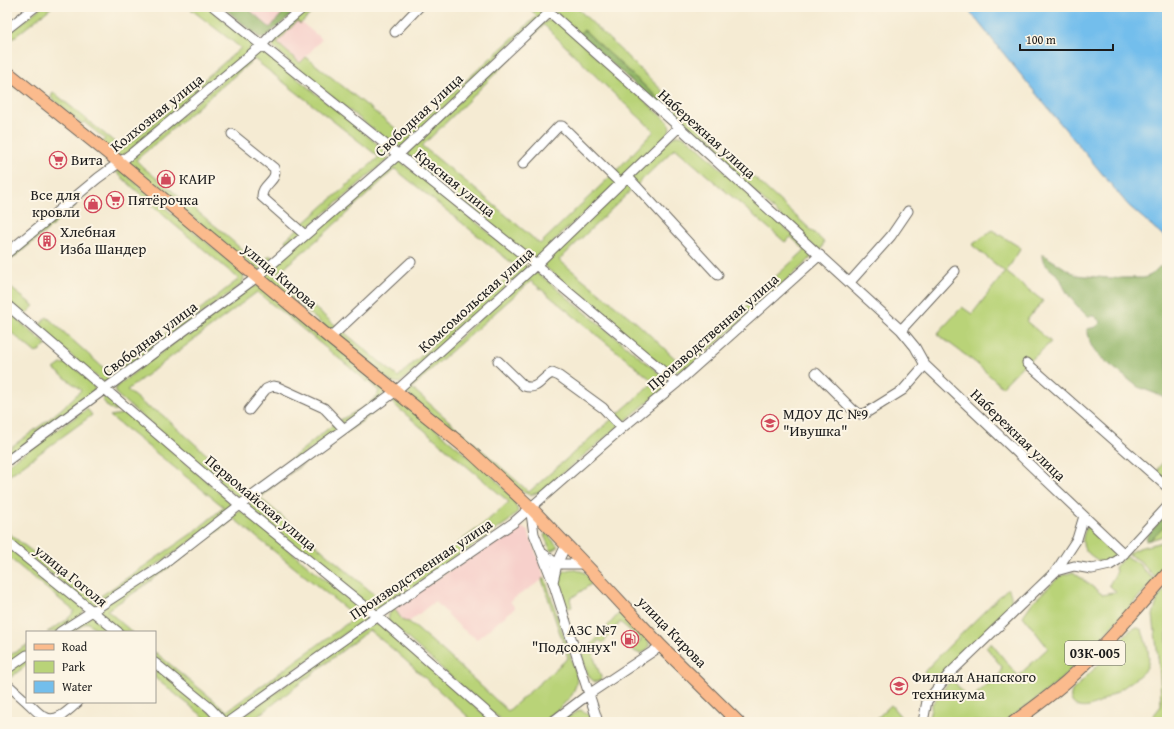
<svg xmlns="http://www.w3.org/2000/svg" width="1174" height="729" font-family="'Gentium Book Plus',serif">
	<rect width="100%" height="100%" fill="#fcf5e5"/>
	<filter id="ink" filterUnits="userSpaceOnUse"><feTurbulence type="fractalNoise" baseFrequency=".025" numOctaves="2"/><feDisplacementMap in="SourceGraphic" scale="8" xChannelSelector="R" yChannelSelector="G"/><feConvolveMatrix kernelMatrix="1 2 1 2 8 2 1 2 1" color-interpolation-filters="sRGB"/></filter>
	<filter id="wash" filterUnits="userSpaceOnUse"><feTurbulence type="fractalNoise" baseFrequency=".012" numOctaves="4" result="noise"/><feDisplacementMap in="SourceGraphic" scale="16" xChannelSelector="R" yChannelSelector="G"/><feGaussianBlur stdDeviation="0.9" result="paint"/><feColorMatrix in="noise" values="0 0 0 0 0 0 0 0 0 0 0 0 0 0 0 0 0 1.4 0 .05"/><feComposite in="paint" operator="in"/></filter>
	<g filter="url(#wash)">
		<rect width="100%" height="100%" fill="#f5ebd3"/>
		<path fill="#f7d0cb" d="M246,7H288L270,28Z
			M297,21L300,24L302,23L322,39L300,63L277,43Z
			M518,525L528,531L545,578L510,601L515,608L477,639L461,628L435,601L409,622L403,621L394,608Z"/>
		<path fill="#b9d378" stroke="#6a784a" fill-rule="evenodd" d="M41,7H52L7,43V35Z
			M188,7H208L235,30L255,44L246,54L122,157L101,143L105,139L84,122L82,124L51,98L53,92L123,149L241,48Z
			M308,7H318L300,24L297,21L277,43L300,63L306,57L405,136L537,16L528,7H540L542,9L541,16L403,146L396,147L307,77L273,47V41L282,30Z
			M550,7H576L707,134L824,242L820,252L685,129L688,126L584,30L579,34Z
			M550,20L557,21L668,122L670,128L669,133L610,190L562,233L541,255L533,258L408,158V153L411,147L543,23ZM544,25L611,91L654,131L616,171L540,244L475,189L422,146L470,99Z
			M260,48L381,147L387,155L388,159L289,244L285,240L379,157L254,59L136,160L144,168L219,229L259,265L270,255L273,258L258,271L126,163Z
			M681,135L691,141L812,253L810,259L692,365C683,371 678,374 667,370L543,265L545,260L553,251L624,187L638,170L673,137ZM675,148L785,242L791,237L805,250L774,278L772,283L756,298L681,364L637,323L559,260Z
			M394,161H400L405,165L524,261L526,266L524,271L400,383L391,382L266,277L267,272ZM395,169L518,268L398,377L275,275L323,235Z
			M119,169L243,273L244,278L242,284L109,382L104,383L39,328C41,323 43,320 47,317L109,373L194,314L239,279L170,221L116,172Z
			M73,205L75,206L44,233L7,263V257Z
			M992,230L1021,248L1006,272L1043,301L1026,321L1051,342L1031,360H1028L1002,387L976,363L937,334L962,307L972,314L1005,272L972,245Z
			M534,273L539,274L665,378L667,386L540,492L530,495L521,491L408,394L406,388L409,384L527,276ZM531,281L654,382L529,492L412,388L439,362Z
			M7,285L34,306L26,314L20,311L7,301Z
			M258,286L264,287L384,387L386,392L380,398L345,423H342L340,420C351,414 374,404 379,391L257,292L127,390L147,407L160,413L248,491L291,459L335,423L337,428L336,431L244,497L239,499L116,394L115,389L118,385L249,287Z
			M7,311L47,345L36,353L7,329Z
			M69,363L91,382L95,389L93,393L7,457V450C33,431 59,414 81,390L54,369L61,364Z
			M107,395L120,407L119,410L115,411L108,407L102,399L104,397Z
			M395,395L491,475L513,498L518,511L509,521L378,611L374,610L250,508L248,504ZM390,401L509,502L481,526L381,600L260,498L281,480Z
			M87,409L92,415L7,477V465Z
			M128,413L230,502L231,505L230,509L197,537L94,608L7,539V532L95,600L194,532L224,507L110,416Z
			M1167,458V481L1158,474V468Z
			M240,510L366,613L368,617L230,717L225,718L155,659V652L227,711L356,617L234,519L141,588L107,610L132,632H121L101,614V608Z
			M1167,523V533L1160,537L1150,540Z
			M1088,525L1121,556L1105,564C1086,554 1076,546 1088,525Z
			M546,533L557,545V548L551,551L544,535Z
			M1167,540V564L1156,577L1150,573L1140,561L1128,554C1139,545 1154,546 1167,540Z
			M7,546L84,609L83,613L57,632H47C55,627 70,620 74,611L7,556Z
			M1126,556L1138,563L1148,575L1155,579L1094,646L1059,681L1034,701L1003,722H928L932,704L949,682L953,680L969,700L1000,674L1002,667L986,647L991,643L1018,676L1048,648L1023,616L1032,603L1060,576L1073,572L1103,595L1116,592L1109,585L1116,573L1115,567Z
			M572,569L584,572L594,582L570,599L572,607L567,608L563,606L556,580C561,573 564,570 572,569Z
			M545,578L577,676L576,685L572,695L560,708L542,722H505L491,712L388,621L389,614L394,608L403,621L409,622L442,650L508,711L568,658L542,579Z
			M1167,586V722H1148L1161,706L1160,675L1153,615L1158,598Z
			M1008,588C1015,601 1010,609 1002,620L933,681L924,672L941,654Z
			M621,611L646,638L649,643V647C644,654 639,655 633,650L641,640L620,622L603,643L599,640L596,644L599,647L593,655L602,680L595,682C587,678 585,665 581,656Z
			M92,615L113,632H100L87,622L73,632H64Z
			M374,624L382,626L493,722H474L394,650L369,630L250,722H235L366,627Z
			M1134,628H1138L1142,630C1145,641 1152,656 1147,667C1144,675 1099,705 1089,707C1084,708 1079,708 1075,705C1070,701 1070,696 1072,691L1100,663L1128,632Z
			M27,645V653L7,666V657Z
			M27,658V665L7,680V672Z
			M155,665L218,719V722H206L208,720L155,678Z
			M891,705L905,722H873Z
			M580,710C587,712 590,715 592,722H559Z"/>
		<path fill="#92b568" stroke="#576842" d="M223,7H246L270,28L288,7H294L297,10L264,38H260Z
			M584,30L688,126L685,129L579,34Z
			M1042,254L1076,275L1108,278H1144L1151,275L1160,266L1167,273V398L1138,387L1099,356L1091,345L1087,329L1096,327L1101,322L1094,316H1087C1079,308 1071,300 1065,289C1063,286 1062,281 1060,278C1054,270 1041,266 1042,254Z
			M1167,513V523L1150,540L1146,541V537Z"/>
		<path fill="#73beec" stroke="#486d84" d="M966,7H1167V239L1128,205L1051,112Z"/>
	</g>
	<g filter="url(#ink)">
		<g fill="none" stroke-linecap="round" stroke-linejoin="round">
			<defs>
				<path id="minor" d="M214,7L536,265L677,383
					M544,7L679,127L901,330L915,347L925,365L1124,554
					M7,29L35,7
					M395,32L419,7
					M232,134L274,168C279,181 261,184 262,197L305,235
					M523,164L556,129L559,126H562L621,184
					M628,177L718,275
					M7,253L98,178L131,154L262,45L273,33L304,7
					M850,282L891,236L908,211
					M7,305L240,505L377,616L498,722
					M901,330L955,271
					M330,338L411,262
					M498,361L524,386C538,391 541,378 552,373L559,376L603,408L622,428
					M1027,363L1167,487
					M816,373L853,410L860,414L866,413L903,390L925,365
					M249,410L266,389L273,386L278,387L324,408L344,429
					M7,461L257,277L398,155L550,12
					M530,507L534,534L553,582L598,722
					M7,542L118,632
					M542,553L557,564H584
					M1056,571L1077,539L1084,516
					M553,582L557,564L566,545
					M60,632L159,568L240,505L396,391L536,265L679,127
					M155,663L210,708L223,722
					M7,669L27,655
					M7,684L27,702
					M27,702C33,707 38,714 45,717C56,724 70,709 78,702
					M228,722L377,616L513,523L622,428L677,383L820,255
					M552,722L589,694L661,646
					M923,722L927,701L949,674L1056,571L1074,566L1092,569L1110,565L1118,560L1167,507"/>
				<path id="major" d="M7,72L119,162L330,338L471,452L530,507L598,578L661,646L738,722
					M1014,722C1032,709 1050,696 1067,681C1103,649 1135,610 1167,574"/>
			</defs>
			<use href="#minor" stroke="#68645c" stroke-width="11"/>
			<use href="#major" stroke="#68645c" stroke-width="14"/>
			<use href="#minor" stroke="#fff" stroke-width="9"/>
			<use href="#major" stroke="#fbbb8d" stroke-width="12"/>
		</g>
	</g>
	<defs>
		<symbol id="supermarket-ring" viewBox="-11 -11 22 22"><circle r="9.5" fill="#fcf5e5" stroke="#d1495b" stroke-width="1.5"/><path d="M-6-5.5h2.5l.6 2H6L4.5 2H-2.5L-4.4-4H-6ZM-1.5 3.2a1.3 1.3 0 1 0 .1 0ZM3 3.2a1.3 1.3 0 1 0 .1 0Z" fill="#d1495b"/></symbol>
		<symbol id="shop-ring" viewBox="-11 -11 22 22"><circle r="9.5" fill="#fcf5e5" stroke="#d1495b" stroke-width="1.5"/><path d="M-5-2.5h2.3a2.7 3.5 0 0 1 5.4 0H5L5.5 6h-11ZM-1.5-2.5h3a1.5 2.3 0 0 0-3 0Z" fill="#d1495b"/></symbol>
		<symbol id="building-ring" viewBox="-11 -11 22 22"><circle r="9.5" fill="#fcf5e5" stroke="#d1495b" stroke-width="1.5"/><path d="M-4-6H4V6H1V3H-1V6H-4ZM-2.5-4.3h1.7v1.8h-1.7ZM.8-4.3h1.7v1.8H.8ZM-2.5-1h1.7V.8h-1.7ZM.8-1h1.7V.8H.8Z" fill="#d1495b"/></symbol>
		<symbol id="school-ring" viewBox="-11 -11 22 22"><circle r="9.5" fill="#fcf5e5" stroke="#d1495b" stroke-width="1.5"/><path d="M0-5L7-2L0 1L-7-2ZM-4 1L0 2.5L4 1V4Q0 6-4 4Z" fill="#d1495b"/></symbol>
		<symbol id="fuel-ring" viewBox="-11 -11 22 22"><circle r="9.5" fill="#fcf5e5" stroke="#d1495b" stroke-width="1.5"/><path d="M-5.5-6h7V0h2V4h1.3V-2.5L3-4.5l.8-.8L6-3V5H2.5V1h-1V6h-7ZM-4.2-4.7v3.2H.2V-4.7Z" fill="#d1495b"/></symbol>
		<symbol id="university-ring" viewBox="-11 -11 22 22"><circle r="9.5" fill="#fcf5e5" stroke="#d1495b" stroke-width="1.5"/><path d="M0-5L7-2L0 1L-7-2ZM-4 1L0 2.5L4 1V4Q0 6-4 4Z" fill="#d1495b"/></symbol>
	</defs>
	<g fill-rule="evenodd">
		<use href="#supermarket-ring" x="48" y="150" width="20" height="20"/>
		<use href="#shop-ring" x="156" y="169" width="20" height="20"/>
		<use href="#supermarket-ring" x="105" y="190" width="20" height="20"/>
		<use href="#shop-ring" x="83" y="194" width="20" height="20"/>
		<use href="#building-ring" x="37" y="231" width="20" height="20"/>
		<use href="#school-ring" x="760" y="413" width="20" height="20"/>
		<use href="#fuel-ring" x="620" y="629" width="20" height="20"/>
		<use href="#university-ring" x="889" y="676" width="20" height="20"/>
	</g>
	<g text-anchor="middle" stroke-width="4" stroke-linejoin="round" paint-order="stroke">
		<rect fill="#fcf5e5" stroke="#5f5d58" stroke-width="1" x="1065" y="641" width="60" height="24" rx="3"/>
		<g font-size="14" font-weight="bold" fill="#1c1c1c">
			<text x="1095" y="658">03К-005</text>
		</g>
		<g font-size="15" fill="#1c1c1c" stroke="#fcf5e5">
			<text transform="translate(157 113) rotate(-39)" y="5">Колхозная улица</text>
			<text transform="translate(419 115) rotate(-43)" y="5">Свободная улица</text>
			<text transform="translate(707 134) rotate(42)" y="5">Набережная улица</text>
			<text transform="translate(455 183) rotate(39)" y="5">Красная улица</text>
			<text transform="translate(280 276) rotate(40)" y="5">улица Кирова</text>
			<text transform="translate(476 300) rotate(-42)" y="5">Комсомольская улица</text>
			<text transform="translate(713 332) rotate(-41)" y="5">Производственная улица</text>
			<text transform="translate(150 339) rotate(-37)" y="5">Свободная улица</text>
			<text transform="translate(1018 435) rotate(44)" y="5">Набережная улица</text>
			<text transform="translate(261 503) rotate(40)" y="5">Первомайская улица</text>
			<text transform="translate(421 569) rotate(-34)" y="5">Производственная улица</text>
			<text transform="translate(71 576) rotate(39)" y="5">улица Гоголя</text>
			<text transform="translate(672 632) rotate(46)" y="5">улица Кирова</text>
		</g>
		<g font-size="15" fill="#1c1c1c" stroke="#fcf5e5" text-anchor="start">
			<text x="71" y="165">Вита</text>
			<text x="179" y="184">КАИР</text>
			<text x="80" y="200" text-anchor="end">Все для<tspan x="80" dy="17">кровли</tspan></text>
			<text x="128" y="205">Пятёрочка</text>
			<text x="60" y="237">Хлебная<tspan x="60" dy="17">Изба Шандер</tspan></text>
			<text x="783" y="419">МДОУ ДС №9<tspan x="783" dy="17">"Ивушка"</tspan></text>
			<text x="617" y="635" text-anchor="end">АЗС №7<tspan x="617" dy="17">"Подсолнух"</tspan></text>
			<text x="912" y="682">Филиал Анапского<tspan x="912" dy="17">техникума</tspan></text>
		</g>
	</g>
	<rect width="1174" height="729" fill="none" stroke="#fcf5e5" stroke-width="24"/>
	<rect x="26" y="631" width="130" height="72" fill="#fcf5e5" stroke="#a29e95"/>
	<rect x="34" y="644" width="20" height="6" fill="#fbbb8d" stroke="#a29e95"/>
	<text x="62" y="651" font-size="12" fill="#1c1c1c">Road</text>
	<rect x="34" y="661" width="20" height="12" fill="#b9d378" stroke="#a29e95"/>
	<text x="62" y="671" font-size="12" fill="#1c1c1c">Park</text>
	<rect x="34" y="681" width="20" height="12" fill="#73beec" stroke="#a29e95"/>
	<text x="62" y="691" font-size="12" fill="#1c1c1c">Water</text>
	<path d="M1020 44v6h93v-6" fill="none" stroke="#1c1c1c" stroke-width="2"/>
	<text x="1026" y="44" font-size="12" fill="#1c1c1c" stroke="#fcf5e5" stroke-width="3" paint-order="stroke">100 m</text>
</svg>
